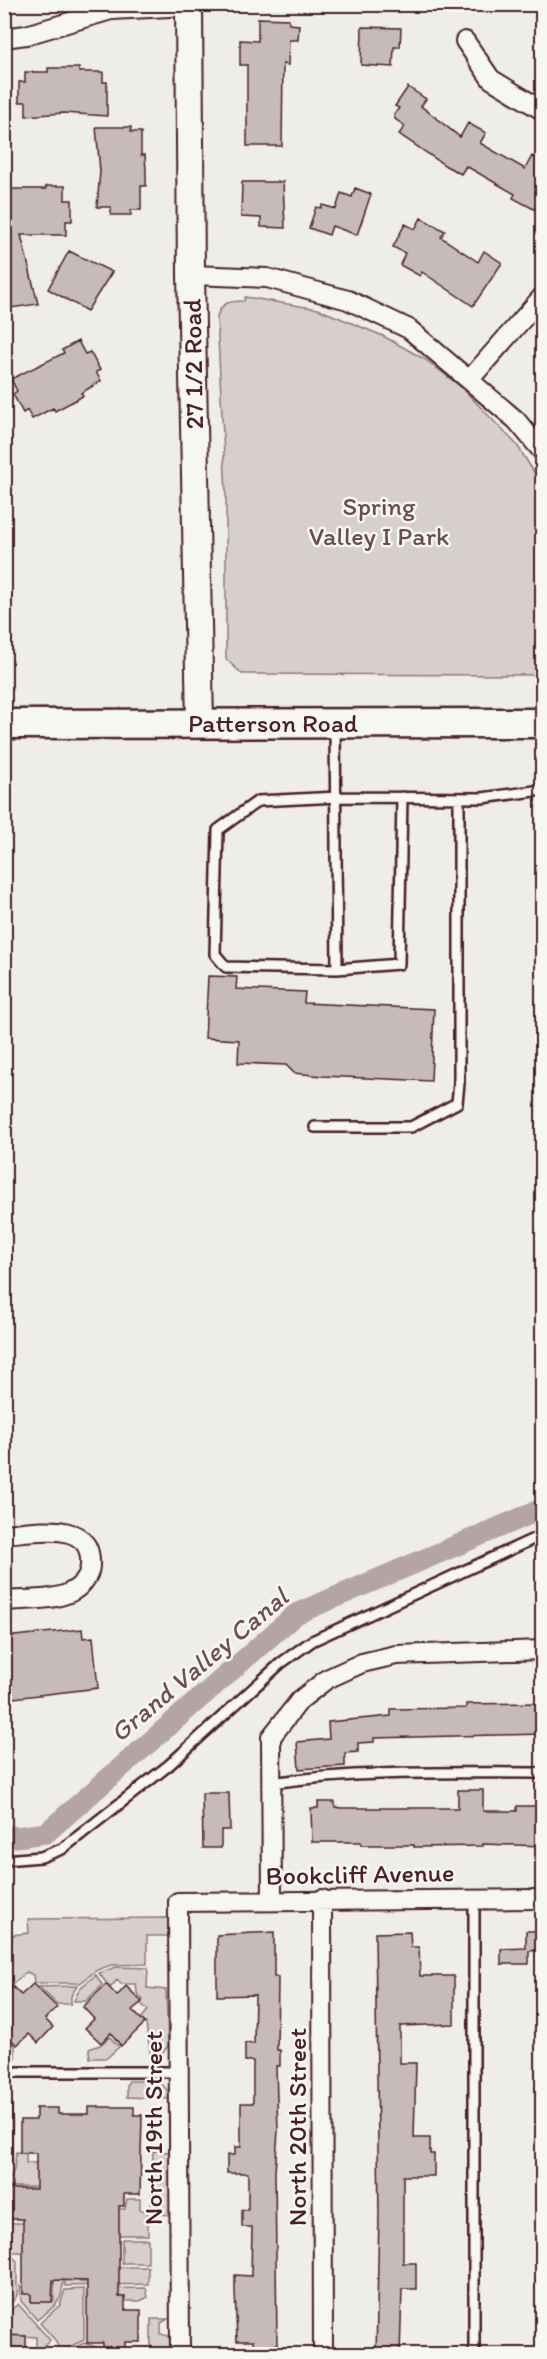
<svg xmlns="http://www.w3.org/2000/svg" width="547" height="2359" font-family="Itim,sans-serif">
	<rect width="100%" height="100%" fill="#efedea"/>
	<filter id="ink" filterUnits="userSpaceOnUse"><feTurbulence type="fractalNoise" baseFrequency=".0167" numOctaves="2"/><feDisplacementMap in="SourceGraphic" scale="12" xChannelSelector="R" yChannelSelector="G"/><feConvolveMatrix kernelMatrix="1 2 1 2 8 2 1 2 1" color-interpolation-filters="sRGB"/></filter>
	<g filter="url(#ink)">
		<path fill="#d7cfce" stroke="#90777c" stroke-width="1.5" d="M245,297L318,309L383,336L426,360L461,387L517,445L542,485V675L242,674L226,659V494L217,318C220,302 230,301 244,301Z
			M171,1918V1936H147V1964L111,1965L97,1970L80,1983H34L33,1975L27,1972L5,1990V1944L12,1941V1935L29,1933L28,1919Z
			M116,1967L148,1968L147,1988L166,1990L168,2046L159,2057L151,2058L146,2024L141,2019L148,2010L140,2003L143,2000L137,1993L136,1984H121L117,1980L110,1988L99,1973Z
			M96,1975L102,1985L86,2001H74L80,1988Z
			M77,1986L71,1996V2004H57L39,1987Z
			M4,2037L15,2045V2058H5Z
			M110,2037L117,2045H121L107,2058H90L89,2049L100,2045Z
			M129,2081C148,2081 166,2078 171,2099L127,2097V2084Z
			M5,2103L12,2105V2165L5,2159Z
			M153,2151L170,2152V2215L151,2213Z
			M16,2152L26,2153V2163H36L57,2187H5L14,2170Z
			M127,2199H140V2210L148,2211V2235H114L102,2209H125Z
			M11,2223H57C59,2242 68,2284 59,2300C54,2308 44,2314 37,2320L21,2301L20,2286L31,2294V2302L54,2301L55,2238L23,2252H13L7,2246Z
			M122,2239H148V2263H122Z
			M5,2249L17,2261V2296L5,2310Z
			M119,2267H148V2284L65,2286V2276H77L80,2282H103Z
			M146,2288L148,2297L140,2301H125L124,2297H103L87,2289Z
			M84,2289V2340L60,2351L55,2340L40,2323L60,2305L65,2290Z
			M18,2304L50,2340L42,2348H36V2337L5,2335L4,2316Z
			M151,2319H168L161,2323V2334L172,2337L170,2351L151,2349Z
			M84,2343L96,2347L97,2354H61Z"/>
		<g fill="none" stroke-linecap="round" stroke-linejoin="round">
			<path stroke="#b4a4a5" stroke-width="21" d="M4,1834L16,1837L46,1833L296,1614L542,1509"/>
		</g>
		<path fill="#c6babb" stroke="#4a1f2b" stroke-width="1.5" d="M258,18L289,19V24L299,25L298,40H289L288,65L283,64L282,146H247V65H240V40L258,41Z
			M362,27L401,28L400,47H394L393,67L361,65Z
			M48,68H79V72H103V82H107V116L63,113L26,116V102H19V82H25V72H48Z
			M408,87L426,99L421,106L460,137L468,123L486,133L480,143L525,169L532,156L543,162V214L513,198L515,194L466,166L461,174L446,166L399,134L405,126L395,119L394,115L399,108L395,106Z
			M96,127H131V132H141V155H145L146,171V186H141V210H131V215H111V207H97L100,171Z
			M242,182H283L285,228L261,227V218L241,217Z
			M46,186H65V200H72V221H66V235H21L38,304L4,309V189H46Z
			M355,188L371,194L357,235L332,226L329,235L309,228L316,207L321,208L322,205L336,209L341,193L352,197Z
			M421,218L445,231L441,237L478,262L484,251L502,263L473,306L422,272L420,276L400,265L405,253L393,247L405,224L415,229Z
			M69,251L112,272L87,311L48,289Z
			M78,341L85,354L90,352L100,370L96,372L101,381L81,393L83,396L55,411L53,408L32,419L27,410L23,413L13,394L17,391L11,379L64,353L62,350Z
			M208,976L237,977L236,989L305,992L304,1003L434,1009L431,1081L322,1076L294,1073L286,1065L238,1063L239,1040L205,1038Z
			M82,1629L83,1638L93,1637L98,1688L5,1699V1637Z
			M543,1703V1734L374,1738V1742L358,1743V1752L345,1753V1766L299,1769L297,1742L329,1739L328,1722L391,1716V1709L466,1708V1704Z
			M458,1790H483V1811H517V1806H543V1846L483,1844V1846L414,1847V1845H361V1842H312L311,1808H318V1802H335V1807L341,1808H458Z
			M202,1793H229L230,1830H221V1848H203Z
			M526,1931H543V1950L529,1951V1964H501V1949L526,1948Z
			M274,1932V1977H278L277,2050H280V2066H276L278,2131L275,2172L277,2345V2355H254L253,2341H237L235,2290V2275L251,2276L252,2227H242V2210H248V2173H227V2155H235V2147H241V2103H253V2061H245V2043L254,2044L255,1995L217,1996V1935Z
			M410,1932L411,1947H419L420,1976H454V2024L400,2026V2063H416L414,2138H430V2154H434V2176H403V2263H416V2289H402L400,2355H376L379,2215L375,1933Z
			M33,1984L57,2007L45,2019L53,2027L38,2043L29,2034L17,2045L4,2033V1995L13,1987L21,1995Z
			M106,1984L117,1996L126,1986L142,2002L132,2010L145,2023L121,2046L111,2033L101,2043L85,2028L94,2019L83,2007Z
			M89,2107H134V2115H142L140,2194H124V2206H119V2297H125V2310H141V2342H125V2355H103V2343H87V2281L53,2280L52,2302H31V2294H23V2219H6L4,2212L6,2189H36V2153H20V2120H36V2108H58V2114H89Z
			M4,2335L26,2336V2355H4Z"/>
		<g fill="none" stroke-linecap="round" stroke-linejoin="round">
			<defs>
				<path id="service" d="M335,725L337,969
					M402,797L399,964L337,969L226,967L215,954L218,830L258,801L338,797L482,798L542,790
					M315,1127H411L457,1103L459,1083V798
					M271,1783C361,1770 452,1773 542,1773
					M4,1860L41,1857L62,1849L169,1765L281,1663L312,1641L542,1535
					M474,1899V2354
					M4,2072H179"/>
				<path id="minor" d="M4,38L26,35L111,10L189,6
					M465,41L491,79L542,110
					M191,275L267,278L348,300L409,329L516,420L542,451
					M470,379L542,297
					M4,1534C33,1532 93,1518 90,1565C90,1577 80,1588 69,1593C51,1601 24,1599 4,1601
					M322,1899L323,2354
					M272,1900L271,1737L300,1700L327,1679L362,1663L396,1655L542,1650
					M180,2354L178,1902L542,1899"/>
				<path id="secondary" d="M189,4L191,275L200,723"/>
				<path id="primary" d="M4,724L542,723"/>
			</defs>
			<use href="#service" stroke="#4a1f2b" stroke-width="14"/>
			<use href="#minor" stroke="#4a1f2b" stroke-width="22"/>
			<use href="#secondary" stroke="#4a1f2b" stroke-width="30"/>
			<use href="#primary" stroke="#4a1f2b" stroke-width="33"/>
			<use href="#service" stroke="#f6f6f2" stroke-width="9"/>
			<use href="#minor" stroke="#f6f6f2" stroke-width="18"/>
			<use href="#secondary" stroke="#f6f6f2" stroke-width="26"/>
			<use href="#primary" stroke="#f6f6f2" stroke-width="28"/>
		</g>
	</g>
	<g text-anchor="middle" stroke-width="5" stroke-linejoin="round" paint-order="stroke">
		<g font-size="26" fill="#4a1f2b" stroke="#f6f6f2">
			<text transform="translate(193 364) rotate(-91)" y="9">27 1/2 Road</text>
			<text x="273" y="732">Patterson Road</text>
			<text transform="translate(360 1874) rotate(-1)" y="9">Bookcliff Avenue</text>
			<text transform="translate(297 2127) rotate(-90)" y="9">North 20th Street</text>
			<text transform="translate(153 2128) rotate(-90)" y="9">North 19th Street</text>
		</g>
		<g font-size="26" fill="#6d4b54" stroke="#f6f6f2">
			<text x="379" y="515">Spring<tspan x="379" dy="30">Valley I Park</tspan></text>
		</g>
		<g font-size="27" font-style="italic" fill="#6f4e56" stroke="#f6f6f2">
			<text transform="translate(199 1665) rotate(-40)" y="9">Grand Valley Canal</text>
		</g>
	</g>
	<rect width="547" height="2359" fill="none" stroke="#f6f6f2" stroke-width="24"/>
	<rect x="12" y="12" width="523" height="2335" fill="none" stroke="#4a1f2b" stroke-width="2" filter="url(#ink)"/>
</svg>
